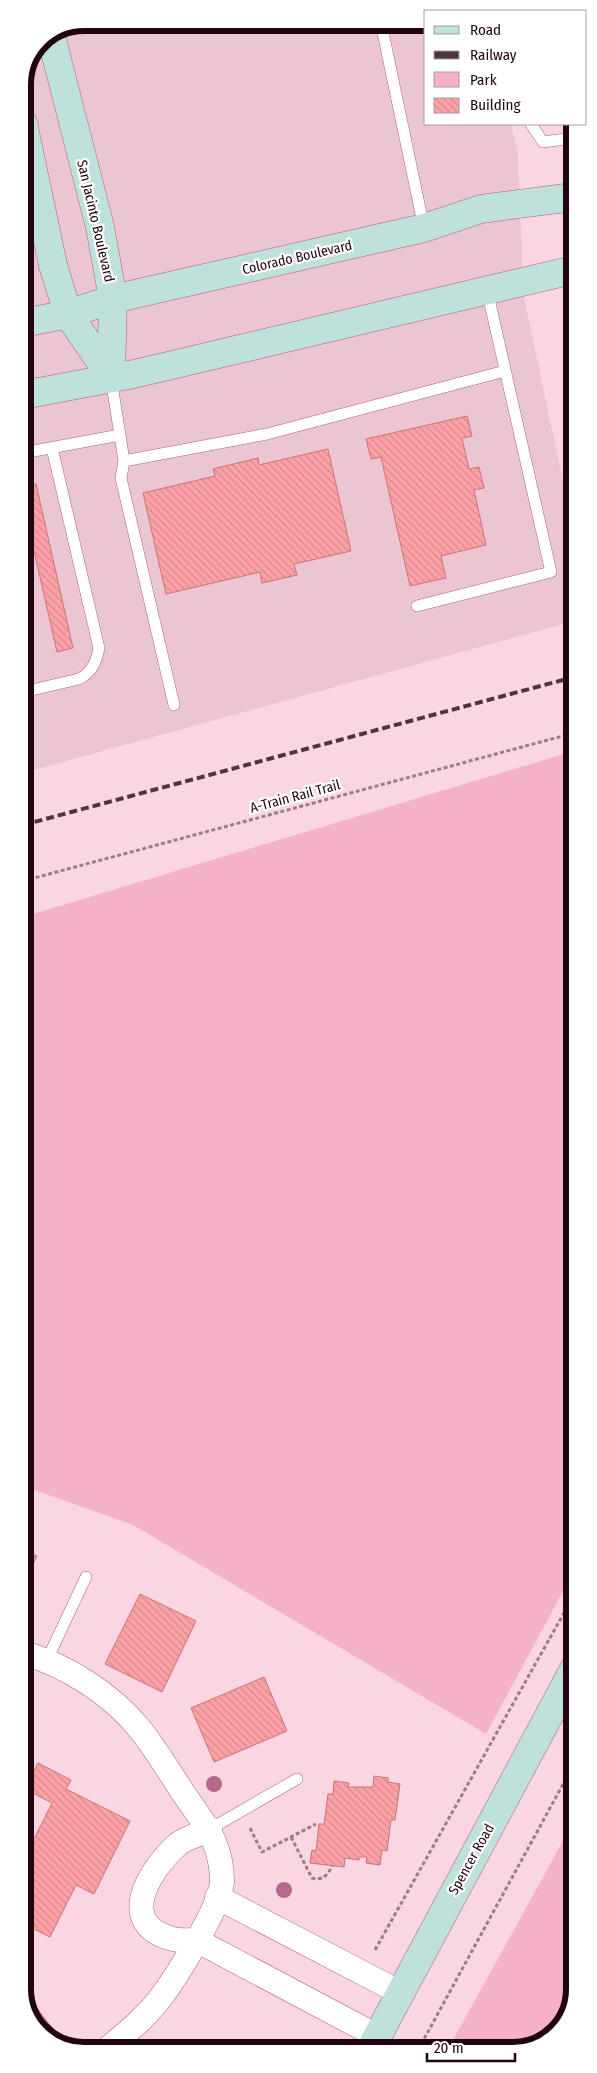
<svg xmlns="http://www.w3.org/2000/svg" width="597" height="2073" font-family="'Fira Sans Condensed',sans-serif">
	<defs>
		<pattern id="building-back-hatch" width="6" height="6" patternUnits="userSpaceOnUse" patternTransform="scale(1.25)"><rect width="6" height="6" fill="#fca1a5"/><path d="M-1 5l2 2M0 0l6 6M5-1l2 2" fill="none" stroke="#d8898d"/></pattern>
	</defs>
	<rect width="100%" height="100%" fill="#fad6e2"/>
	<path fill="#ecc5d2" d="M85,23H426V124H511L518,153L523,293L574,533V621L23,773V84L41,41Z"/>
	<path fill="#f4b2c9" d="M574,751V1571L486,1734L133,1525L23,1486V917Z
		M574,1821V1989L561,2026L525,2049H448Z"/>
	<path fill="url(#building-back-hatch)" stroke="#ca7378" d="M467,416L472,436L462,438L469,469L479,467L484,488L474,490L486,545L441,556L446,578L410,586L381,457L371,459L366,439Z
		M328,449L351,551L294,564L297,575L262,583L260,572L166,594L143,493L215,476L213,469L258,458L259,465Z
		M36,484L73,648L57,652L23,502V487Z
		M23,1550L37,1556L23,1585Z
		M140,1594L196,1621L162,1692L105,1664Z
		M264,1677L287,1731L214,1762L191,1708Z
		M38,1763L71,1780L66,1789L130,1821L94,1894L76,1885L50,1937L24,1924V1887L34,1866L24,1861V1859L52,1803L25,1789Z
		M374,1776L388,1778V1782L400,1784L395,1820H391L387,1851L382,1850L380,1865L366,1863L367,1857H359V1860L345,1858L344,1867L310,1863L312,1850L316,1851L319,1824H324L328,1794H333L334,1781L349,1783L348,1787H373Z
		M24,1992L57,2034L52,2038L43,2035L24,2001Z"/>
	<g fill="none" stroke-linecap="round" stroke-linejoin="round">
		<defs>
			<path id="lane" d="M381,23L424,228
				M531,124L543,142L573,138
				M111,378L124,461L121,478L174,705
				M23,453L120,435
				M124,461L267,434L505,371
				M417,606L551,572L487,290
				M23,692L79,679C92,672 96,663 99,648L52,448
				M46,1662L86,1577
				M210,1829L297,1779"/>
			<path id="street" d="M24,1653C67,1666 110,1693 139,1728C156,1749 169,1772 184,1794C204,1824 222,1842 222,1882C221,1906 174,1981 158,2001C143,2020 124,2035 106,2050
				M210,1829C200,1834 186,1838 178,1844C149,1870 115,1924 173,1939C180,1941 189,1940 196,1940L377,2036
				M217,1897L399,1992"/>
			<path id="secondary" d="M51,36L100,227L113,299L111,377
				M23,123L53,265L68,314L111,377
				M23,323L68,314L113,299L424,228L481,209L573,197
				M23,395L134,374L573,270
				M370,2050L574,1669"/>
		</defs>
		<use href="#lane" stroke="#af5f7d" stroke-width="12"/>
		<use href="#street" stroke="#af5f7d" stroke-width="25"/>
		<use href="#secondary" stroke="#af5f7d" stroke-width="29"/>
		<path stroke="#9d7c88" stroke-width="3" stroke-dasharray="4 2.5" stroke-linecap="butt" d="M23,881L574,733
			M250,1828L262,1852L316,1824
			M291,1837L312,1878C323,1881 328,1875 332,1866
			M375,1950L574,1595
			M328,2050L332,2041
			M418,2050L574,1764"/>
		<use href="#lane" stroke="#fff" stroke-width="11"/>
		<use href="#street" stroke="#fff" stroke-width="24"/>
		<use href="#secondary" stroke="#bfe1db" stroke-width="28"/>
		<path stroke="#51333f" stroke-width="4" stroke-dasharray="8 4" stroke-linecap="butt" d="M23,825L574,677"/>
	</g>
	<g fill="#b56a8d">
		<circle cx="214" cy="1784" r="8"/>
		<circle cx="284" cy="1890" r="8"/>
	</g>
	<g text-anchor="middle" stroke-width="4.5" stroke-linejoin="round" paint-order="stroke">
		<g font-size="14" fill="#200410" stroke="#fff">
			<text transform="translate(96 221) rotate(77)" y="5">San Jacinto Boulevard</text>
			<text transform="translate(297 257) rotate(-13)" y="5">Colorado Boulevard</text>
			<text transform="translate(295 796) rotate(-15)" y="5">A-Train Rail Trail</text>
			<text transform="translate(471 1859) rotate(-61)" y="5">Spencer Road</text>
		</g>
	</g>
	<path d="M0 0H597V2073H0ZM84 31H513A53 53 0 0 1 566 84V1989A53 53 0 0 1 513 2042H84A53 53 0 0 1 31 1989V84A53 53 0 0 1 84 31Z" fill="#fff" fill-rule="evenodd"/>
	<path fill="none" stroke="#200410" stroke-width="6" d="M84 31H513A53 53 0 0 1 566 84V1989A53 53 0 0 1 513 2042H84A53 53 0 0 1 31 1989V84A53 53 0 0 1 84 31Z"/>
	<rect x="424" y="10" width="162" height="115" fill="#ffffff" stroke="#a69b9f"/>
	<rect x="434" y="26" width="25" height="8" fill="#bfe1db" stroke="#a69b9f"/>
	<text x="470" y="35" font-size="15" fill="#200410">Road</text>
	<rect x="434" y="51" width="25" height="8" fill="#51333f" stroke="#a69b9f"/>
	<text x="470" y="60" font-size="15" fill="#200410">Railway</text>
	<rect x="434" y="72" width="25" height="15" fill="#f4b2c9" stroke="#a69b9f"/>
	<text x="470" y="85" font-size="15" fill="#200410">Park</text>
	<rect x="434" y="98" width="25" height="15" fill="url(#building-back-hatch)" stroke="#a69b9f"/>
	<text x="470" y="110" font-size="15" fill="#200410">Building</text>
	<path d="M427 2053v8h88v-8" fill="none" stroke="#200410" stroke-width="2.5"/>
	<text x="434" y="2053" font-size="15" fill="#200410" stroke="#ffffff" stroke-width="4" paint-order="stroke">20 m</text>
</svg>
